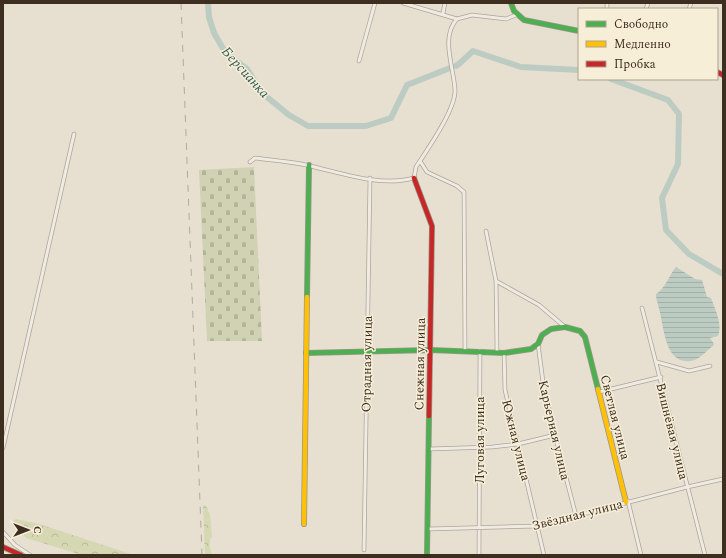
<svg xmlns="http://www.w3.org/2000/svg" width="726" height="558" font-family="Spectral,serif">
	<defs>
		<pattern id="forest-crowns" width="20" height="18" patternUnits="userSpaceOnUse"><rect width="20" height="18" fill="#d6d7b3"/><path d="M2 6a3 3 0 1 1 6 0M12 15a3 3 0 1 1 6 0" fill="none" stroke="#b9b99a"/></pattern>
		<pattern id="cemetery-stones" width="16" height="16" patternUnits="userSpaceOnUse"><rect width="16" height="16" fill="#d1d1b3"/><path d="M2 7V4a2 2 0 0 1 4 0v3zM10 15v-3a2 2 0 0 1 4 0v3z" fill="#b4b49a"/></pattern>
		<pattern id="water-rules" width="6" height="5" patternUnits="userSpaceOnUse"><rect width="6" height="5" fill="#bcccc2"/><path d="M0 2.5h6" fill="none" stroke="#a2b0a6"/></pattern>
	</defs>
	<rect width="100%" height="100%" fill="#e7e0d1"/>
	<path fill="url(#forest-crowns)" d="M203,505L206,506L210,515L212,536C208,542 210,549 212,555H205Z
		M16,519L39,524L134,555H82L26,538L12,524L13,521Z"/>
	<path fill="url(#cemetery-stones)" d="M254,167L262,341H207L199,170Z"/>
	<path fill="url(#water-rules)" d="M676,267L695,279L702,280L707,297L711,298C715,309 723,325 718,336L710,338L714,344L713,346C706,351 699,360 691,361C664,365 664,325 659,309C658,303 656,300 656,294C665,289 669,275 676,267Z"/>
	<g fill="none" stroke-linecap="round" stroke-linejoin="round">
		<path stroke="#bcccc2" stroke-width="6" d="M208,3L209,17L214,33L225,52L247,69L262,93L289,115L308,126H366L391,118L407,85L450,68
			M456,66L460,63L473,51L521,67L579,70
			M611,79L668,100L679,114L678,164L662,198L666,230L689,254L723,274"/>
		<defs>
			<path id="street" d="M403,3L457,19L472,15L506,19L516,15
				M607,3V9
				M646,9L648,3
				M689,9L691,3
				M443,13L445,3
				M359,61L375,3
				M420,161L427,172L457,186L464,192L465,351
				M250,162L255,158C271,160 286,161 301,164C337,171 378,188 414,178L416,167C427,150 456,109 455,90C454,68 440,37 457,19
				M486,231L496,281L497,352
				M496,281L539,305L565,327
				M642,308L705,555
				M538,344L543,382L555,435L576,516
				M504,353L505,390L544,555
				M657,362L689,371L710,366
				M599,392L661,377
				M3,448L74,134
				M429,449L492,447L518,444L555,435
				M628,501L641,555
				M428,529L537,526L687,487L723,479
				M3,532L15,545L30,555
				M364,550L370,178
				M479,555L480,351"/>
			<path id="fast" d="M511,3L514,11L524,20L579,31
				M307,297L309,165
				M306,353L431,350L504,353L531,349L538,344L542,335L551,329L565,327L580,331L585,337L598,389
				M427,555L429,416"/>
			<path id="slow" d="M598,389L626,502
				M304,524L307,297"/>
			<path id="jam" d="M717,72L723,75
				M414,178L432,226L429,416
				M3,547L21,555"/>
		</defs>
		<use href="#street" stroke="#ada599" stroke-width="4.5"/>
		<use href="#fast" stroke="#9c958a" stroke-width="6"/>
		<use href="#slow" stroke="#9c958a" stroke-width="6"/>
		<use href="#jam" stroke="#9c958a" stroke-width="6"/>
		<use href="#street" stroke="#efebe3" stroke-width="3"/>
		<use href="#fast" stroke="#4caf50" stroke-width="4.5"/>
		<use href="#slow" stroke="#ffc107" stroke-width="4.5"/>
		<use href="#jam" stroke="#c62828" stroke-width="4.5"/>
		<path stroke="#afaaa2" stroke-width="1" stroke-dasharray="7 7" stroke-linecap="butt" d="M181,3L202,555"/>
	</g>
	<g text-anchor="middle" stroke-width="3" stroke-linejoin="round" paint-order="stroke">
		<g font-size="13" fill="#3d2e20" stroke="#f7eed8">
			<text transform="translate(366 364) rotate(-89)" y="5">Отрадная улица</text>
			<text transform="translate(419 364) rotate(-89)" y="5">Снежная улица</text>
			<text transform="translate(616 417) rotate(76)" y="5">Светлая улица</text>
			<text transform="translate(555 430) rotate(77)" y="5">Карьерная улица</text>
			<text transform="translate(673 431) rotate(76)" y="5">Вишнёвая улица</text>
			<text transform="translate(479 440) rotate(-90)" y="5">Луговая улица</text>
			<text transform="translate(517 440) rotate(76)" y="5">Южная улица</text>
			<text transform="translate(577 514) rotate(-14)" y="5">Звёздная улица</text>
		</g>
		<g font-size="14" font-style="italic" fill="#2f5d5a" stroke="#f7eed8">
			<text transform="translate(246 72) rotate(48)" y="5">Берсианка</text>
		</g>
	</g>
	<rect width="726" height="558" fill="none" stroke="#3d2e20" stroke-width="8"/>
	<rect x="578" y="8" width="140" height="72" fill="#f7eed8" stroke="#ada18e"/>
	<rect x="586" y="21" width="20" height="6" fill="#4caf50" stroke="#ada18e"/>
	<text x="614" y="28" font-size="12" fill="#3d2e20">Свободно</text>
	<rect x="586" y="41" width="20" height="6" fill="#ffc107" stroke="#ada18e"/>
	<text x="614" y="48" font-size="12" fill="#3d2e20">Медленно</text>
	<rect x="586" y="61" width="20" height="6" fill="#c62828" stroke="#ada18e"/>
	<text x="614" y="68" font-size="12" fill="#3d2e20">Пробка</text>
	<g transform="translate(28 530) rotate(90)" stroke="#f7eed8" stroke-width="3" paint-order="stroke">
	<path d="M0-3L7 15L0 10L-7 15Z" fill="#3d2e20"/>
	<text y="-6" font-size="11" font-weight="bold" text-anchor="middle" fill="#3d2e20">С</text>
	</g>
</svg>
